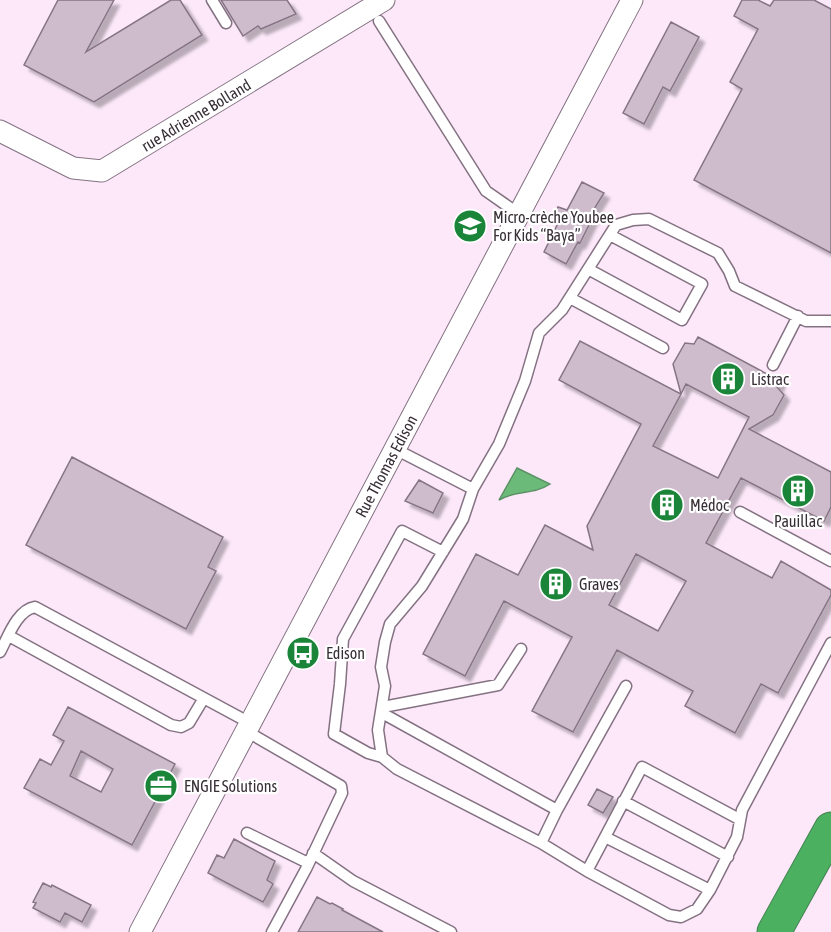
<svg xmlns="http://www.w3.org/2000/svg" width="831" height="932" font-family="'Asap Condensed',sans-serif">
	<defs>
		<filter id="shadow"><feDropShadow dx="5.5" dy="5.5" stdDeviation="1.5" flood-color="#0004"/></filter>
	</defs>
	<rect width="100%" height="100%" fill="#fce8f9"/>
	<path fill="#6cba79" stroke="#5c9065" stroke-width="1.5" d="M517,468L550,484C534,495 515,490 499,500Z"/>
	<path fill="#cebbcc" stroke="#867584" stroke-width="1.5" fill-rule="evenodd" filter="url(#shadow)" d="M58,0H114L86,52L171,0H180L202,35L94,102L24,65Z
		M221,0H287L296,14L261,29L258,26L243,36Z
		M742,0H758L770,6L774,0H814L831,9V253L694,180L742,89L730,82L758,29L734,16Z
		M671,22L699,37L670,91L663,87L644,124L623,113Z
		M582,182L604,193L591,214L594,215L580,243L578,242L566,264L544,252L558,223L552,219L558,207L567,210Z
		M698,337L780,381L777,387L784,395L773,415L749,429L831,472V507L824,521L741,478L706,543L772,578L781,561L831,590V595L778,693L761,684L735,733L685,706L693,691L617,650L573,732L532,711L572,637L504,601L465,676L423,654L476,554L518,575L545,525L593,550L587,526L641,424L559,380L580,341L681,394L653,446L718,478L749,417L686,384L681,394L673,364L685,343L694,344ZM636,554L686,581L658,631L609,605Z
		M72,457L223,537L208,567L216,571L186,629L26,545Z
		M419,480L443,493L433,513L405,501Z
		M68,707L175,764L132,845L24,788L40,759L51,765L64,741L53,735ZM81,751L113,769L101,792L70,776Z
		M597,789L613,797L603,813L588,805Z
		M234,839L275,861L267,880L273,884L263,902L208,873L217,855L224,858Z
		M43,883L51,887L52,885L91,905L82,922L65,913L60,922L33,908L36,903L33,902Z
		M317,897L330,904L332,903L343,909L342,910L383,932H298Z"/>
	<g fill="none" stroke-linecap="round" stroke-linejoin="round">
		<defs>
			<path id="service" d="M212,0L226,23
				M379,21L486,191L519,214
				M588,269L682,320L702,284L610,235
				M570,298L663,348
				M831,321H806L735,286L729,271L718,253L649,219L633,220L616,225L562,310L539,333L525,381L499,444L473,489L463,519L422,586L390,624L385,642L381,667L385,686L378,730L382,757L397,769L541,843L587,871L669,915L681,917L697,909L710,890L737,837L742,810L831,643
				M773,365L798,316
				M395,449L473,489
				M740,512L831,561
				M9,636L171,725L181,727L189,723L204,698
				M0,652C8,637 17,610 35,607L250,723
				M383,707L498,685L521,649
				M382,713L557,810L541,843
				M246,731L341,786L342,793L306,869L272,932
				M382,757L368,753L334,734L340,684L343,639L402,531L443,552
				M623,801L728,857
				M557,810L626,686
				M247,833L308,863
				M313,853L353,881L451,932
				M587,871L605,837
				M710,890L605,837L642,767L739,819"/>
			<path id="minor" d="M0,131L73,168L102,171L384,0
				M140,932L632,0"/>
			<path id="motorway" d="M774,932L831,829"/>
		</defs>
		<use href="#service" stroke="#847282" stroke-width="13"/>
		<use href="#minor" stroke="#847282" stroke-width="23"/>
		<use href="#motorway" stroke="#448452" stroke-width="35"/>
		<use href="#service" stroke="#fff" stroke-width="10"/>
		<use href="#minor" stroke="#fff" stroke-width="21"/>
		<use href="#motorway" stroke="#4bb161" stroke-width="33"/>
	</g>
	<defs>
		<symbol id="school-disc" viewBox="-11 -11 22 22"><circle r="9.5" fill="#1a8439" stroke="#fff"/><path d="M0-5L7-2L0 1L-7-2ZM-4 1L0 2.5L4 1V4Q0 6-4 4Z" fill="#fff"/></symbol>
		<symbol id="building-disc" viewBox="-11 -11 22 22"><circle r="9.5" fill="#1a8439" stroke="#fff"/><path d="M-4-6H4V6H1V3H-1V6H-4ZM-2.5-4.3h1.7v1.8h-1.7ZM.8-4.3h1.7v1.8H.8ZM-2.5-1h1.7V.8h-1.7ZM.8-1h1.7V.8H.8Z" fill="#fff"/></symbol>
		<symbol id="bus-disc" viewBox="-11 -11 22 22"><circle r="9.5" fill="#1a8439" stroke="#fff"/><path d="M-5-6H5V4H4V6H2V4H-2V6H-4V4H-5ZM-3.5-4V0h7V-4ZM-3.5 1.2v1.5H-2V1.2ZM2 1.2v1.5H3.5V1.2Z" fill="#fff"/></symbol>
		<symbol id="office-disc" viewBox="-11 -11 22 22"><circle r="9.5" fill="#1a8439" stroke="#fff"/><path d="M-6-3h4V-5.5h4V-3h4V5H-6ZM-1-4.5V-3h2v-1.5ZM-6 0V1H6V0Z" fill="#fff"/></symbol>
	</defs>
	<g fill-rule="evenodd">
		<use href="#school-disc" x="451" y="207" width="38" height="38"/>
		<use href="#building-disc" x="709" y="360" width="38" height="38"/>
		<use href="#building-disc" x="779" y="472" width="38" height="38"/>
		<use href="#building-disc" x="648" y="486" width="38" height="38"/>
		<use href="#building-disc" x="537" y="565" width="38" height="38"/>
		<use href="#bus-disc" x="284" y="634" width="38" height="38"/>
		<use href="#office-disc" x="142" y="767" width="38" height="38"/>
	</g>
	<g text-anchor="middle" stroke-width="4.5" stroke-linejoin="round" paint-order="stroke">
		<g font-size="16" fill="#372f36" stroke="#fff">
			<text transform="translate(196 115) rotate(-31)" y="6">rue Adrienne Bolland</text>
			<text transform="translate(386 466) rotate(-62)" y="6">Rue Thomas Edison</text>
		</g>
		<g font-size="16" fill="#372f36" stroke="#fff" text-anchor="start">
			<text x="493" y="223">Micro-crèche Youbee<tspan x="493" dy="18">For Kids “Baya”</tspan></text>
			<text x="751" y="385">Listrac</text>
			<text x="690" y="511">Médoc</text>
			<text x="798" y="527" text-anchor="middle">Pauillac</text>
			<text x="579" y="590">Graves</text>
			<text x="326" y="659">Edison</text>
			<text x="184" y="792">ENGIE Solutions</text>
		</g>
	</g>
</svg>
